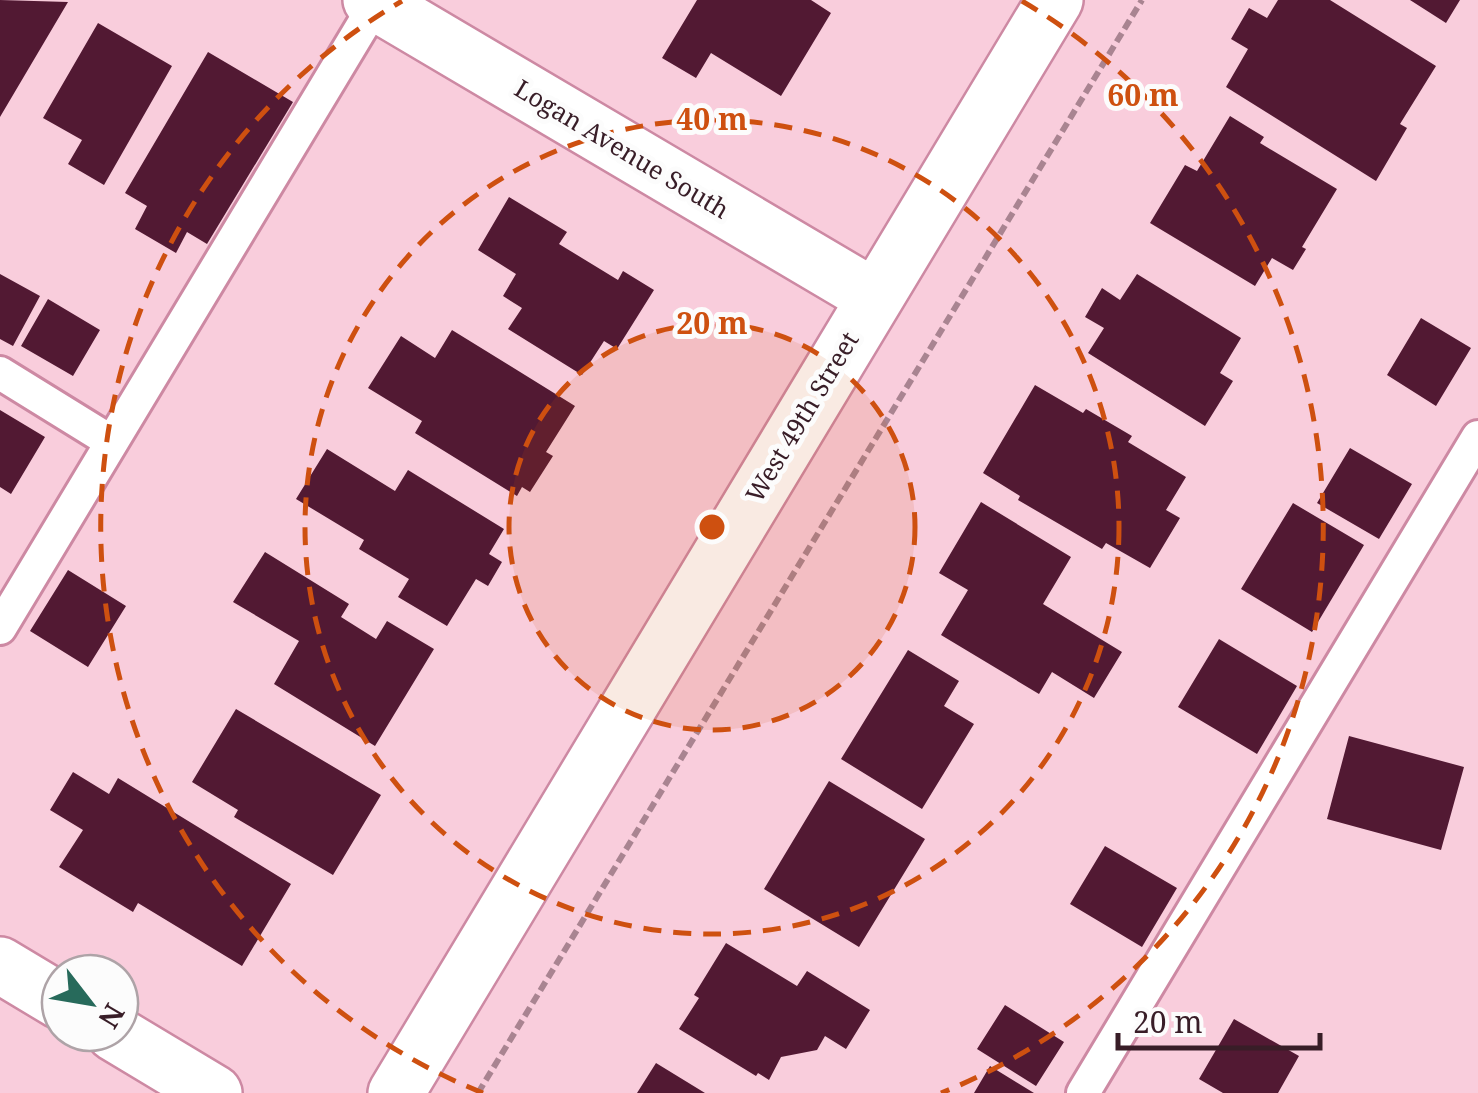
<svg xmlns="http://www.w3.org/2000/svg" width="1478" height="1093" font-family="'Noto Serif',serif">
	<rect width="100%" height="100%" fill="#f9cddc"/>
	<path fill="#521933" d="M0,0L68,2L0,117Z
		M697,0H811L831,13L781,96L711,53L696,78L662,58Z
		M1278,0H1330L1436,66L1400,124L1407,128L1376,181L1226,87L1248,49L1231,39L1249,8L1267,18Z
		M1410,0H1460L1446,23Z
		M98,23L172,66L104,185L68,164L82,140L43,118Z
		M208,52L293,102L207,244L187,232L176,253L135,229L147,206L125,193Z
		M1230,116L1264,137L1260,143L1337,189L1302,247L1306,249L1293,270L1272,258L1255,286L1150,223L1185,165L1197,171Z
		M509,197L567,232L559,244L618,280L623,271L654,290L617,349L604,341L582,375L508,329L522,308L503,296L516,274L478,250Z
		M0,274L40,296L13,346L0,339Z
		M1137,274L1241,338L1220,373L1233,381L1205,426L1088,353L1104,328L1085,317L1102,288L1120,300Z
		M48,299L100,330L73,376L21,346Z
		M1421,318L1471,348L1436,406L1387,375Z
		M452,330L575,406L546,452L553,456L530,492L522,487L517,496L415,433L422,421L368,388L401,336L435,358Z
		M1035,385L1083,413L1086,409L1132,436L1128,442L1186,477L1166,510L1180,518L1150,568L1106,543L1102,549L1018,500L1020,496L983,473Z
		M0,410L45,437L11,494L0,487Z
		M1350,448L1412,484L1379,539L1317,503Z
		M327,449L395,491L408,470L504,529L489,554L502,562L488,586L476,579L447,626L398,597L409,579L359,549L364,540L296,499Z
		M981,502L1071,557L1043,604L1122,652L1094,698L1052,672L1039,694L941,635L968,590L939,573Z
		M1293,503L1364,545L1312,632L1241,589Z
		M265,552L349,604L341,617L376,639L387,621L434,649L375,746L274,684L299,641L233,602Z
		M68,570L126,606L88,667L30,631Z
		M1219,639L1297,686L1257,754L1178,707Z
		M908,650L959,681L944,706L974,724L922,809L841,759Z
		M236,709L381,795L333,875L234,817L238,810L192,782Z
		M1349,736L1464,767L1441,850L1327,819Z
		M73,772L109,794L118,778L291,884L242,966L138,903L133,912L59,867L83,830L50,810Z
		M829,781L925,839L859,947L764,889Z
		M1105,846L1177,888L1142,947L1070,904Z
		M726,943L797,986L807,971L870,1010L846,1049L825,1036L817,1050L781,1057L769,1080L758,1073L756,1076L679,1029L699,998L694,995Z
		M1005,1005L1064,1042L1036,1086L977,1049Z
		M1234,1019L1299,1056L1278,1093H1223L1199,1079Z
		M656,1063L705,1093H637Z
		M990,1066L1034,1093H974Z"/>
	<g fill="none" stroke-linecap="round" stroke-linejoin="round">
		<defs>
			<path id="service" d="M0,373L110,441
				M0,628L378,0
				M1083,1093L1478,437"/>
			<path id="minor" d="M371,0L874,297
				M0,965L60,1001
				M114,1033L214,1093
				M396,1093L1055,0"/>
		</defs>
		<use href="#service" stroke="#cd89a3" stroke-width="38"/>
		<use href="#minor" stroke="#cd89a3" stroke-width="60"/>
		<path stroke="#a98491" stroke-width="6" stroke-dasharray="10 5" stroke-linecap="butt" d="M478,1093L1142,0"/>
		<use href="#service" stroke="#fff" stroke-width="32"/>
		<use href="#minor" stroke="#fff" stroke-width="55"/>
	</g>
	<circle cx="712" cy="527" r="203" fill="#ce5010" fill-opacity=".12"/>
	<g fill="none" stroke="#ce5010" stroke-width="5" stroke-dasharray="18 12">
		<circle cx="712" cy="527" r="203"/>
		<circle cx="712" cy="527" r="407"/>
		<path d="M483 1093A610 610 0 0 1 402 1M1022 1A610 610 0 0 1 941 1093"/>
	</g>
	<g text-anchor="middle" stroke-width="10" stroke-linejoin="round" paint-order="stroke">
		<g font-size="25" fill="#381d27" stroke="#fcfcfc">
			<text transform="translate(622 149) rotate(31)" y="9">Logan Avenue South</text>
			<text transform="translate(802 417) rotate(-59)" y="9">West 49th Street</text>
		</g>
	</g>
	<circle cx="712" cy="527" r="15" fill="#ce5010" stroke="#fcfcfc" stroke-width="5"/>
	<g font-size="30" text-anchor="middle" font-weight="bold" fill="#ce5010" stroke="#fcfcfc" stroke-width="10" stroke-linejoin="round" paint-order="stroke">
		<text x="1143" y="106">60 m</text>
		<text x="712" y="130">40 m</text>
		<text x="712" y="334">20 m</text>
	</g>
	<g transform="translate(90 1003) rotate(121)"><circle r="48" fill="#fcfcfc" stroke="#aea3a7" stroke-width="2.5"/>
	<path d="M0-8L18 38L0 25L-18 38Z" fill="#276a5b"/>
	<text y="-15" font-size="28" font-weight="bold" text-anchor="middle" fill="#381d27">N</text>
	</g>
	<path d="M1118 1033v15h202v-15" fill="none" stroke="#381d27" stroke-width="5"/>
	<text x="1133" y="1033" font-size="30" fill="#381d27" stroke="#fcfcfc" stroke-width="8" paint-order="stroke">20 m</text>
</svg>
